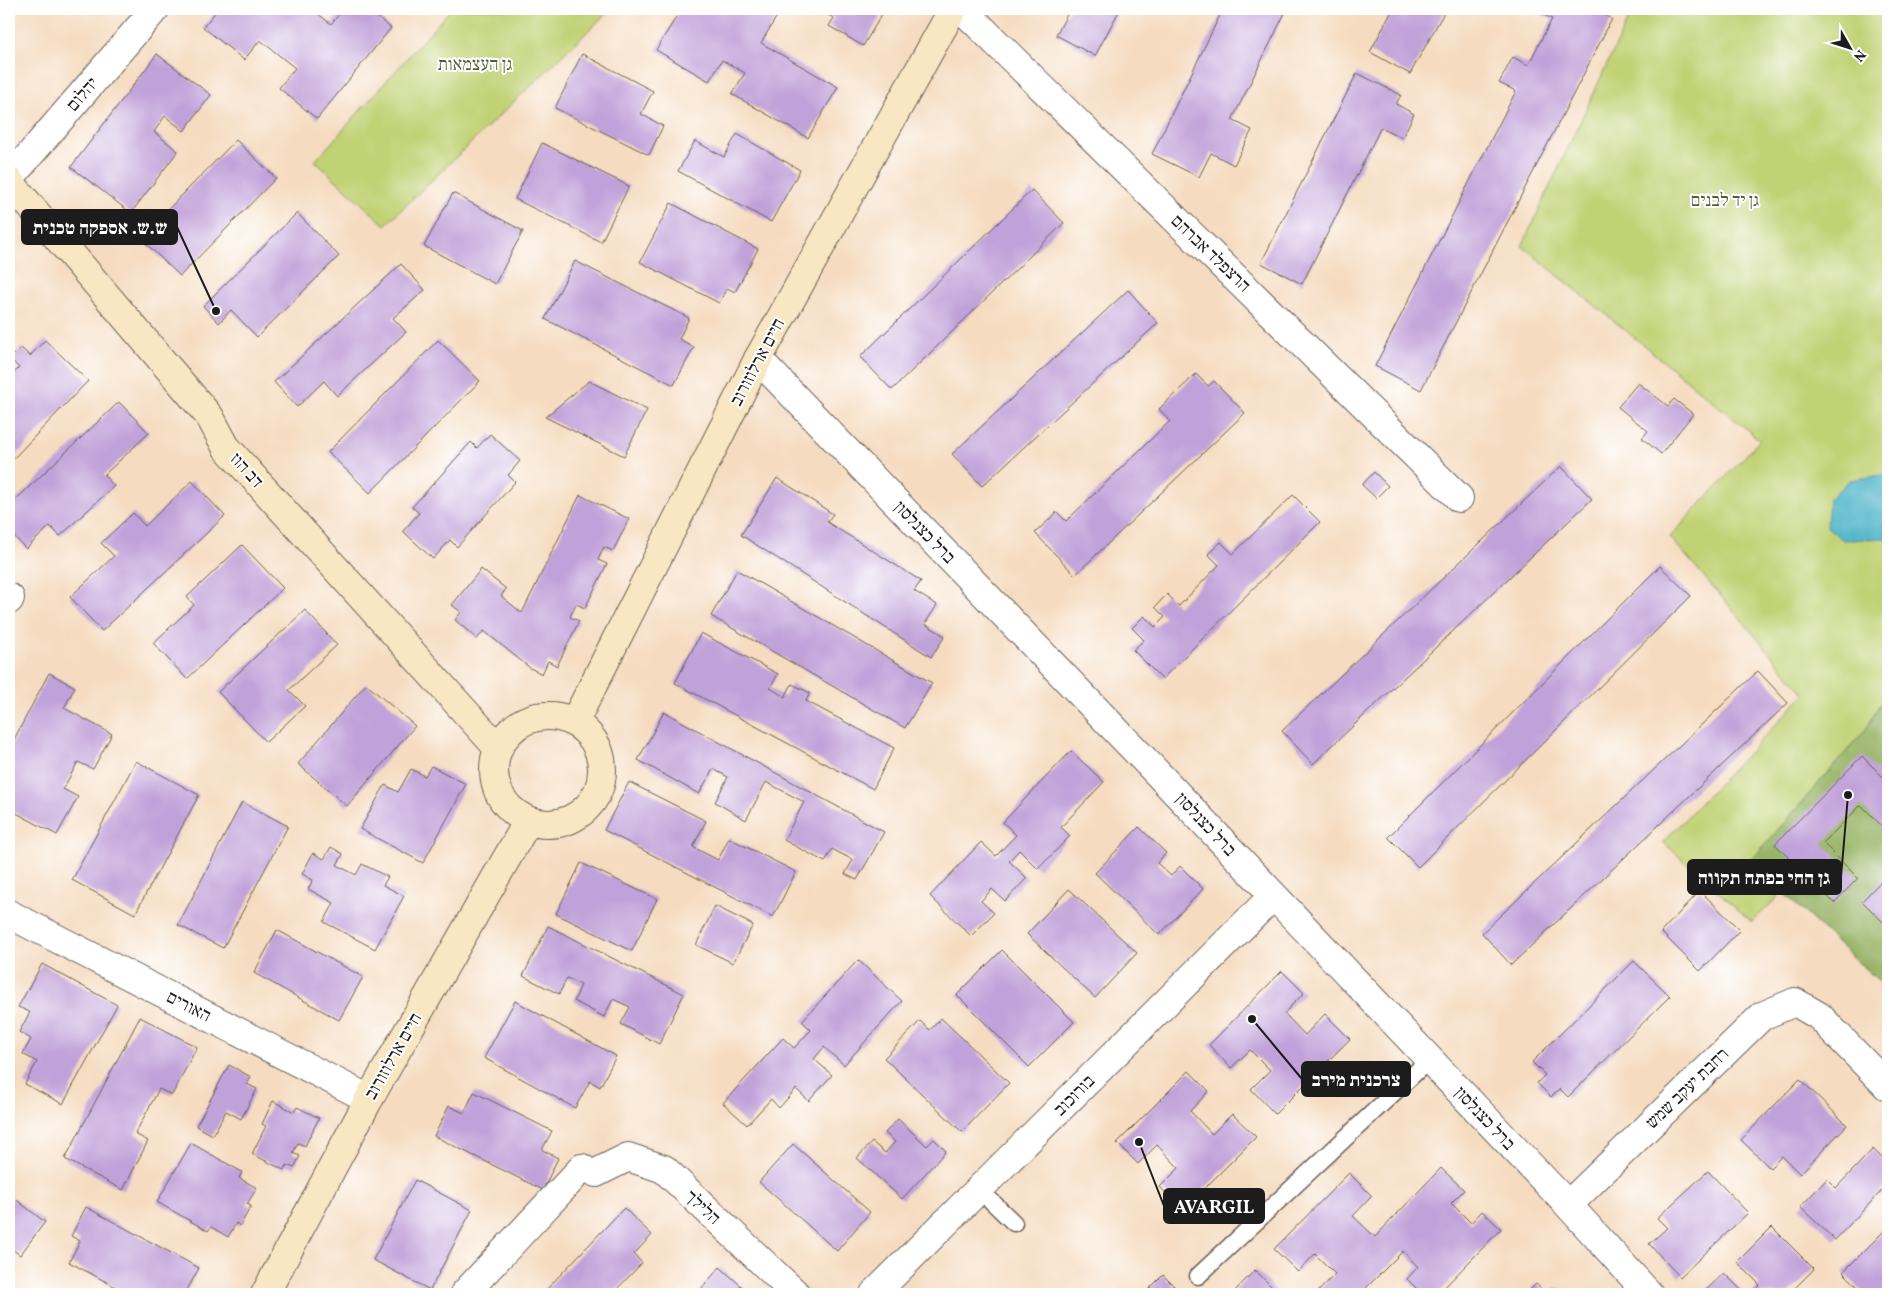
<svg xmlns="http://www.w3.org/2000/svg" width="1897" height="1303" font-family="Vollkorn,'Frank Ruhl Libre',serif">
	<rect width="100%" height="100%" fill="#fff"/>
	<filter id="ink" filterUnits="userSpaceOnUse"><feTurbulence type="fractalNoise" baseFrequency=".02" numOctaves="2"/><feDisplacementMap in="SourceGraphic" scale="10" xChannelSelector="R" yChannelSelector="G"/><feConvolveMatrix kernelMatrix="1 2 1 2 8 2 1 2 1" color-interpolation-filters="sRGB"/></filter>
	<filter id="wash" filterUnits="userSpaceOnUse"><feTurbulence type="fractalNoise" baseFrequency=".0096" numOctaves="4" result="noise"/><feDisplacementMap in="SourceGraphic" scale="20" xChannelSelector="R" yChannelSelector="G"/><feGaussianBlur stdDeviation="1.12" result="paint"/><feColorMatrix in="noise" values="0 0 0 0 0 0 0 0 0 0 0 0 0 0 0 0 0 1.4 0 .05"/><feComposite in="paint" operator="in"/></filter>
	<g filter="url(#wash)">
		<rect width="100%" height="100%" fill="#f5dbbf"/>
		<path fill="#c1d275" stroke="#6e7748" d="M451,9H611L385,225L315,161Z
			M1633,9H1888V691L1866,729L1751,861L1783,892L1752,922L1663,842L1805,694L1670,537L1760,440L1522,246Z"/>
		<path fill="#98b466" stroke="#5a6841" d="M1888,691V990L1750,862L1866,729Z"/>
		<path fill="#49b2c7" stroke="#326772" d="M1888,474V538L1843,540L1827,527L1829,499L1850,480Z"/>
		<g id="blocks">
			<path fill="#c1a1d9" d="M218,9H312L331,24L343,9H367L391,28L317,119L279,88L295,68L260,40L244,60L203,27Z
				M681,9H764L777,16L761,43L838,87L808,138L732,94L745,73L722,60L709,81L656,50Z
				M817,9H885L863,46L829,26L834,18Z
				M1070,9H1120L1095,56L1056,35Z
				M1223,9H1287L1232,120L1252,130L1234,165L1211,153L1199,177L1152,154Z
				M1393,9H1446L1410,74L1370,52Z
				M1535,9H1593L1612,19L1421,390L1375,366L1516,91L1499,83L1513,57L1528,65L1552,19L1534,10Z
				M157,54L211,95L184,131L165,116L154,132L178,151L131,213L71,167Z
				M582,54L653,91L641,114L663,126L649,155L555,108Z
				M1357,73L1401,95L1396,104L1414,114L1402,138L1381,127L1302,284L1261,263Z
				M737,134L800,170L771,222L678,171L695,141L724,157Z
				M236,140L276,178L180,276L140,238Z
				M542,143L629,186L601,242L515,199Z
				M1032,190L1064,223L892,390L860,357Z
				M453,193L523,231L495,284L424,246Z
				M671,203L758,249L735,292L727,288L719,303L640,262Z
				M297,213L339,256L257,337L231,310L219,323L203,306Z
				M575,261L689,318L679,339L694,347L674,385L545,319Z
				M401,264L425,290L393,318L406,332L337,396L324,381L297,407L274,382Z
				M1128,290L1158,323L982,486L952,454Z
				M45,340L88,381L10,462L9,461V378L19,368L10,359L21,348L30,356Z
				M438,340L480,381L370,493L328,452Z
				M1196,374L1208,386L1214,381L1245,413L1075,575L1035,533L1057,512L1066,521L1170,421L1159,409Z
				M589,381L647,410L624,456L545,417Z
				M1638,383L1668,406L1674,399L1693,414L1661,454L1642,438L1648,431L1618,407Z
				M119,402L149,433L104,475L114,486L60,536L50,526L26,549L9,531V506Z
				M490,434L520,461L508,475L515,482L457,547L450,540L433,559L403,531L419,513L412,507L471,442L477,448Z
				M1561,466L1592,499L1313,764L1282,731Z
				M1374,472L1388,486L1376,498L1362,485Z
				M777,478L833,514L827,522L921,581L914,591L937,605L925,624L945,636L931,657L741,535Z
				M192,481L225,516L102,631L70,597L114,556L101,543L133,513L145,526Z
				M580,495L629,519L613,551L604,547L598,560L607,564L585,608L576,604L570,617L579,621L557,666L548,661L542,674L530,668L484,631L477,639L455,620L461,612L452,605L481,569L506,589L501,596L522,613Z
				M1293,495L1320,522L1162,679L1133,650L1144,640L1132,628L1144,616L1155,627L1165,617L1155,607L1167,594L1179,606L1219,565L1208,554L1221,542L1233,554Z
				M242,545L283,588L187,679L153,643L194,605L187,597Z
				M1660,566L1691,596L1418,867L1388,837Z
				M737,570L932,683L905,728L711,616Z
				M305,610L337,645L289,690L305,706L266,742L218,692Z
				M701,633L778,674L770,688L785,697L792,684L810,693L806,701L894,748L873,789L675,683Z
				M1758,671L1788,703L1511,965L1482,933Z
				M49,673L75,687L64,708L112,734L93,769L78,762L63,789L78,797L57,835L9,809V749Z
				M366,684L415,726L347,806L298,764Z
				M664,712L884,832L857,880L845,874L853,860L832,849L825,862L784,840L804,802L766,782L746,820L715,802L728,777L713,769L699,794L638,760Z
				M1071,751L1104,782L1061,827L1070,836L1038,869L1019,850L1009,861L1027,878L1005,901L992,889L981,901L994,913L971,936L930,896L981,842L996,856L1016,835L1003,822Z
				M1862,756L1888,782V832L1861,805L1823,843L1858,878L1834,903L1775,844Z
				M136,761L199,795L135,914L72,880Z
				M431,766L466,784L423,863L360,829L385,785L398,792L411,769L425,776Z
				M629,782L706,821L693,847L718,860L729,838L796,872L773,917L604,830Z
				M242,802L288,826L223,948L178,925Z
				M1139,827L1166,853L1157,863L1171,876L1180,866L1203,889L1159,935L1095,873Z
				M331,847L343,854L337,865L356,875L362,864L388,877L383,885L404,896L375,949L324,922L334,903L308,889L313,880L302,874L313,853L324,859Z
				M581,863L657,899L632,951L556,914Z
				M1888,874V918L1884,923L1862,901Z
				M1069,889L1137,953L1095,998L1027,934Z
				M1700,891L1740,930L1700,971L1661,932Z
				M715,906L753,925L733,963L696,945Z
				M548,926L684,994L659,1044L621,1024L630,1007L613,999L604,1017L574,1001L581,985L567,978L559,994L523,976Z
				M277,930L363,977L339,1020L254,973Z
				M1002,950L1074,1022L1029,1067L957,995Z
				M858,960L902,1001L844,1065L824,1047L814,1059L832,1075L809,1101L796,1089L779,1108L771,1099L747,1125L723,1103L783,1038L794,1048L811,1030L802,1021Z
				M1634,961L1670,996L1568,1097L1560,1089L1551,1097L1537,1083L1545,1075L1532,1062Z
				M42,964L117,1005L63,1104L25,1084L37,1062L23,1054L31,1039L19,1032L30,1012L18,1007Z
				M1282,971L1304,993L1284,1013L1305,1035L1325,1014L1350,1039L1275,1114L1251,1089L1270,1070L1250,1050L1231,1068L1209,1045Z
				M515,1001L616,1056L600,1087L590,1081L575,1108L484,1058Z
				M140,1017L197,1047L172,1095L159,1089L135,1134L148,1141L123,1190L65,1159Z
				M941,1018L1009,1083L962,1132L884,1058L920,1021L930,1030Z
				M229,1065L251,1077L247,1084L257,1089L241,1119L226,1111L213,1135L196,1126Z
				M1189,1071L1209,1091L1190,1111L1212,1134L1232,1114L1256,1137L1183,1210L1160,1187L1179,1168L1157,1145L1138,1164L1117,1143Z
				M1800,1079L1847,1125L1800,1174L1782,1156L1770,1168L1741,1140Z
				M474,1092L552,1131L542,1150L558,1158L543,1190L434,1136L449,1106L464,1113Z
				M273,1101L294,1112L297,1107L319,1118L305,1146L298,1143L293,1153L300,1156L294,1168L287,1165L284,1170L252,1154L266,1126L262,1124Z
				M898,1119L927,1146L934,1139L946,1151L902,1199L857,1158L872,1142L885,1153L895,1142L885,1133Z
				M191,1143L242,1172L239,1178L257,1188L247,1204L251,1206L240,1226L236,1223L228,1237L211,1227L208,1231L157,1202Z
				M793,1144L870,1212L837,1251L759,1182Z
				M1873,1149L1888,1164V1184L1835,1240L1800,1207L1827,1179L1836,1188Z
				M1441,1168L1464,1190L1451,1203L1471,1223L1482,1211L1501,1229L1438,1294H1422L1407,1279L1418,1267L1403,1251L1360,1294H1316L1335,1274L1315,1254L1298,1272L1274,1249L1349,1173L1372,1196L1353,1216L1375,1237Z
				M1708,1171L1748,1213L1680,1277L1649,1244L1667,1228L1657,1218Z
				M415,1180L472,1210L430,1290L373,1260Z
				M14,1198L45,1222L20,1255L9,1247V1206Z
				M86,1207L199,1268L185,1294H178L174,1292L172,1294H129L69,1262L80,1241L71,1236Z
				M624,1208L652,1235L634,1254L642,1263L612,1294H542Z
				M1772,1227L1814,1269L1789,1294H1750L1760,1285L1737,1262Z
				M1888,1227V1294H1865L1843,1272Z
				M720,1267L750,1294H705L700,1290Z
				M1255,1270L1278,1293L1232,1294Z
				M1724,1273L1745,1294H1702Z
				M1163,1275L1182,1294H1144Z
				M1536,1284L1547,1294H1526Z
				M1557,1287L1564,1294H1550Z"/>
		</g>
	</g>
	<g filter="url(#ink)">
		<use href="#blocks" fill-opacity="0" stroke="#685f55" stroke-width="1"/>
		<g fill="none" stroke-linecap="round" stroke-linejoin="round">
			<defs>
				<path id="lane" d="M979,1189L1014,1223
					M1198,1276L1430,1059"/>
				<path id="street" d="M962,9L1459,498
					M9,179L155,9
					M758,359L1161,777L1568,1205L1649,1294
					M9,600L10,598
					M9,914L369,1099
					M596,1173L628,1157L664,1169L796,1294
					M1568,1205L1762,1016L1795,1002L1819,1016L1888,1087
					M464,1294L582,1168
					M874,1294L1273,896"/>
				<path id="secondary" d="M9,181L210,417L226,447L498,748
					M494 770a54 54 0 1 1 108 0a54 54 0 1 1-108 0Z
					M574,723L758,359L953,9
					M265,1294L369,1099L528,821"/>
			</defs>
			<use href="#lane" stroke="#685f55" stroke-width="19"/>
			<use href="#street" stroke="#685f55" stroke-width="30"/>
			<use href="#secondary" stroke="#685f55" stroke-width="30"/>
			<use href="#lane" stroke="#fff" stroke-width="16"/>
			<use href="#street" stroke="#fff" stroke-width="28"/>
			<use href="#secondary" stroke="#f9e7c3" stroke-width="28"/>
		</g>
	</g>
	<g text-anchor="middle" stroke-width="4" stroke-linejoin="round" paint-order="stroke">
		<g font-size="18" fill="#565c3b" stroke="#fff">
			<text x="475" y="70">גן העצמאות</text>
			<text x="1725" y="206">גן יד לבנים</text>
		</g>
		<g font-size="18" fill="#1c1c1c" stroke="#fff">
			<text transform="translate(82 94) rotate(-49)" y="6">יהלום</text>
			<text transform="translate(1211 253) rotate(44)" y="6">הרצפלד אברהם</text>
			<text transform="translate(757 362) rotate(-62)" y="6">חיים ארלוזורוב</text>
			<text transform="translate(247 470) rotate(48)" y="6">דב הוז</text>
			<text transform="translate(925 532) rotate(46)" y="6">ברל כצנלסון</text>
			<text transform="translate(1206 824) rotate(47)" y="6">ברל כצנלסון</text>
			<text transform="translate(189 1006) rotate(27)" y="6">האורים</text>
			<text transform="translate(393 1056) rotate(-60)" y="6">חיים ארלוזורוב</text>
			<text transform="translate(1687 1088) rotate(-44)" y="6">רחבת יעקב שמש</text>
			<text transform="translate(1074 1095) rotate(-45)" y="6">בורוכוב</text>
			<text transform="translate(1485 1118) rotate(47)" y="6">ברל כצנלסון</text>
			<text transform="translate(703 1207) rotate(43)" y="6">הלילך</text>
		</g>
	</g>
	<path fill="none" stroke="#1c1c1c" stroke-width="2" d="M216 311L177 227M1848 795L1841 877M1252 1019L1302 1079M1139 1142L1164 1206"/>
	<g fill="#1c1c1c" stroke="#fff" stroke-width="2">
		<circle cx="216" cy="311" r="5"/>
		<circle cx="1848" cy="795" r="5"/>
		<circle cx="1252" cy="1019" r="5"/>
		<circle cx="1139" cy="1142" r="5"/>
	</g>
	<g fill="#1c1c1c" stroke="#1c1c1c" stroke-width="2">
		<rect x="22" y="210" width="155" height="34" rx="5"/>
		<rect x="1688" y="860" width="153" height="34" rx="5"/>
		<rect x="1302" y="1062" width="108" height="34" rx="5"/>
		<rect x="1164" y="1189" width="100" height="34" rx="5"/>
	</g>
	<g font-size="19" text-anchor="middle" font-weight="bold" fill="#fff">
		<text x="100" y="234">ש.ש. אספקה טכנית</text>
		<text x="1764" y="884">גן החי בפתח תקווה</text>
		<text x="1356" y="1086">צרכנית מירב</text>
		<text x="1214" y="1213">AVARGIL</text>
	</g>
	<rect width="1897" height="1303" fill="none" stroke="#fff" stroke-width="30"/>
	<g transform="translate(1850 48) rotate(129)" stroke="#ffffff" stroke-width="4" paint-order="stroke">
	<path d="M0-4L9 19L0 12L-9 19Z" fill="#1c1c1c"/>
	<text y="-8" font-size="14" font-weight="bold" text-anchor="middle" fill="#1c1c1c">N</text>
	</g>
</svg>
